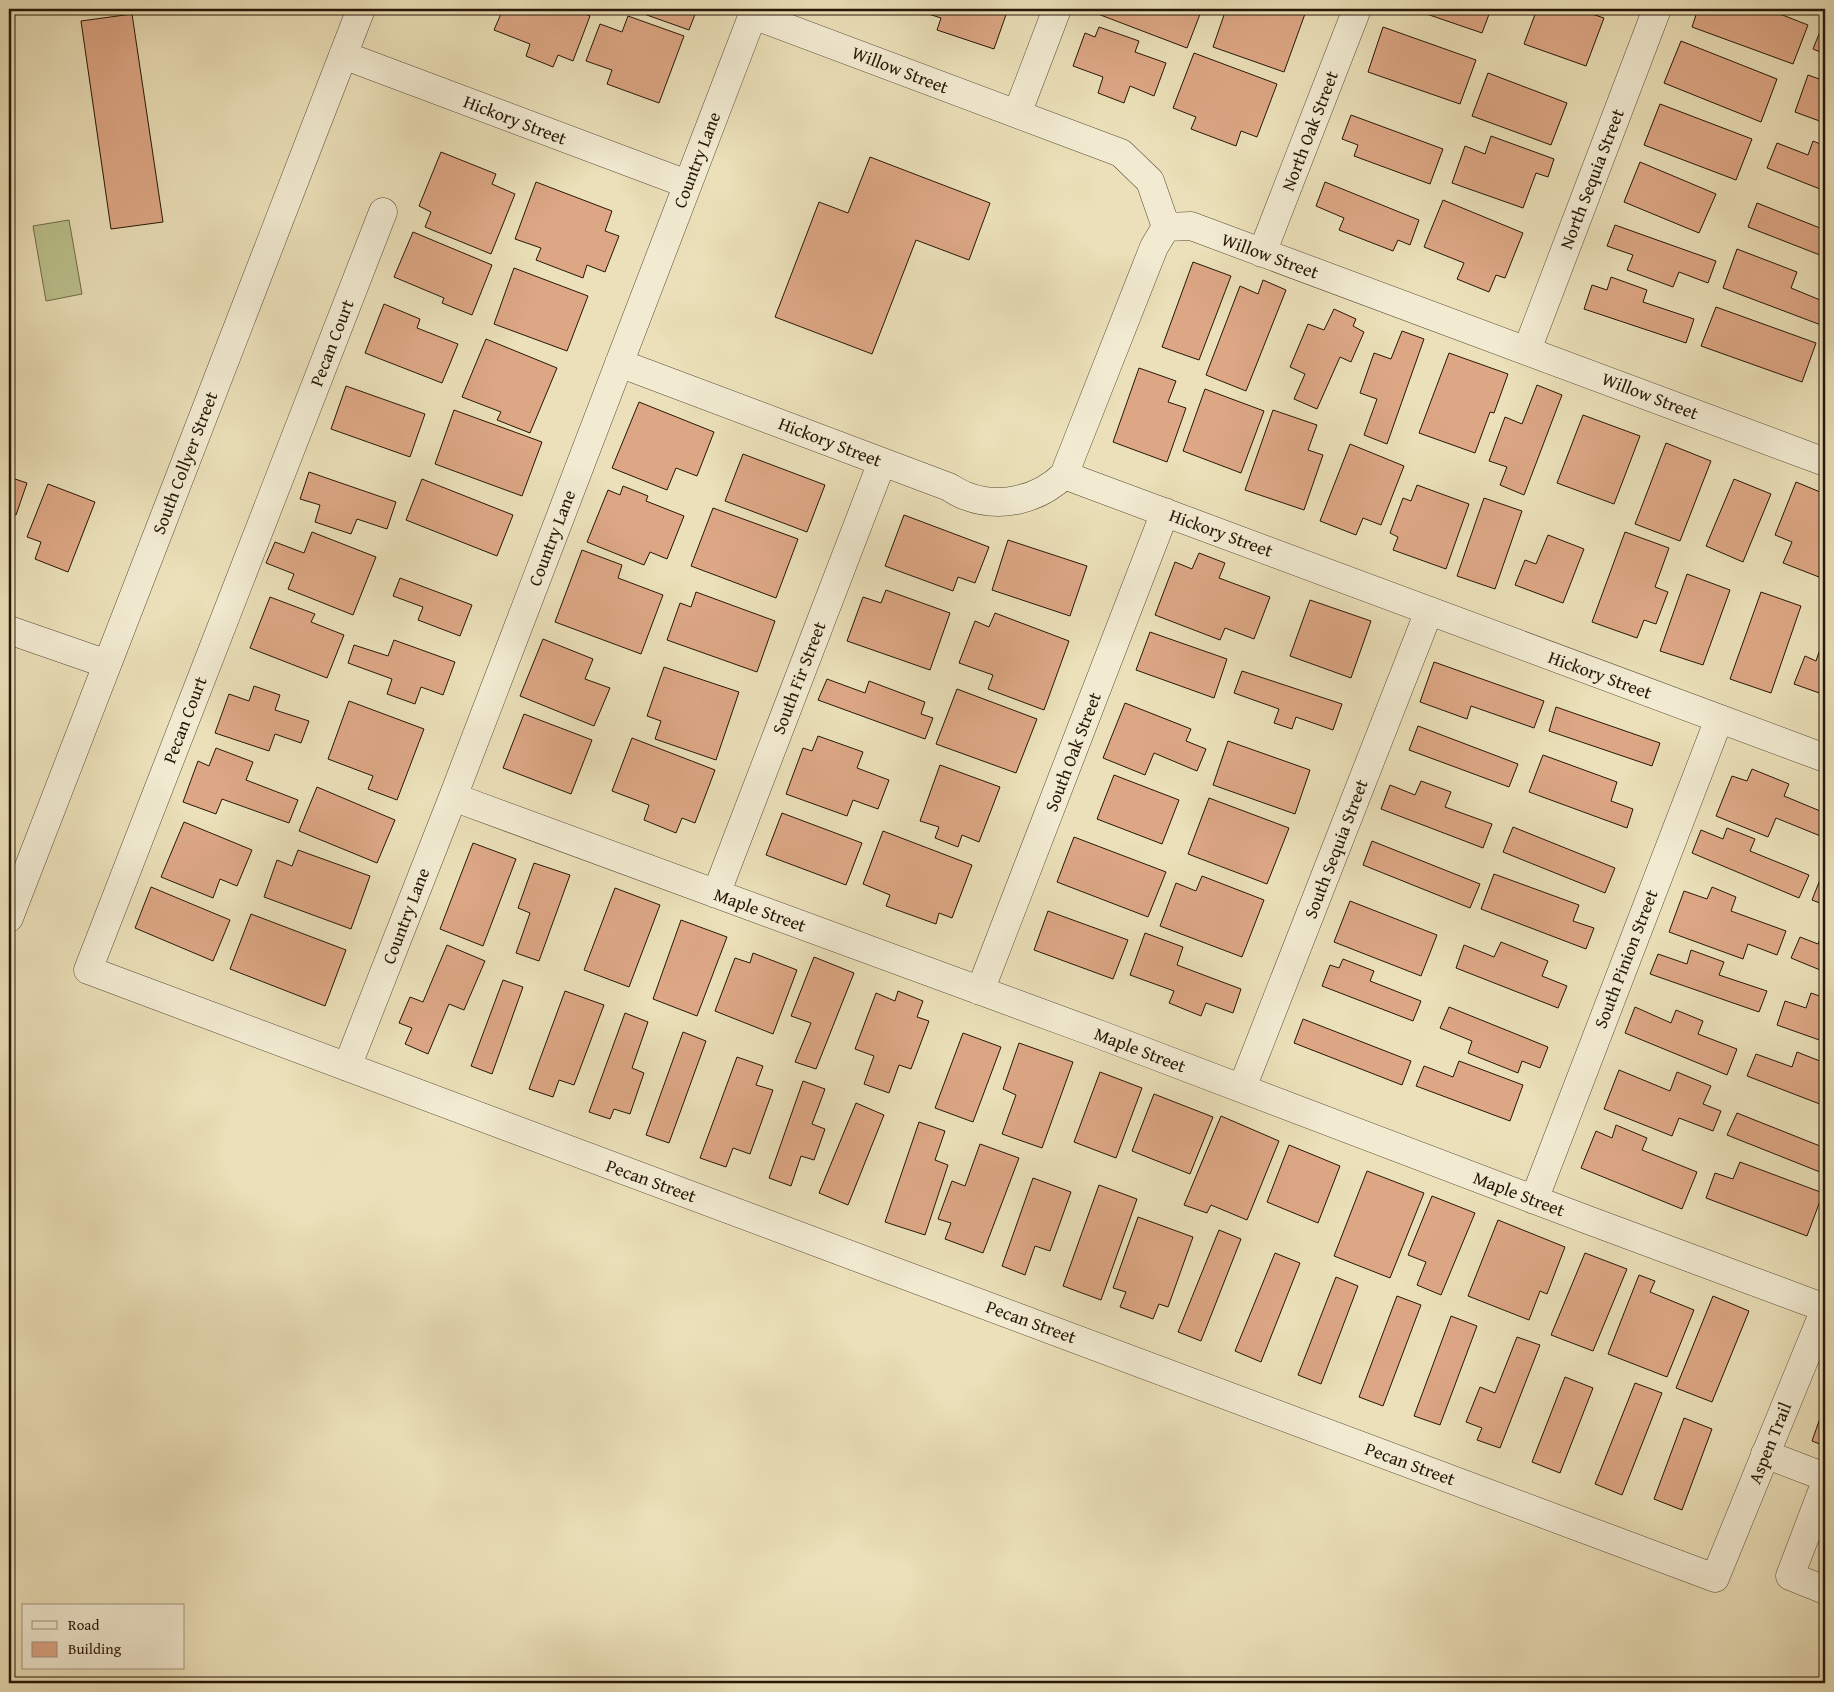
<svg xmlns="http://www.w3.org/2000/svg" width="1834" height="1692" font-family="'Gentium Book Plus',serif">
	<rect width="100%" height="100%" fill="#ebe0b9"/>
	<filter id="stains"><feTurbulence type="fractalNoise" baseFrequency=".004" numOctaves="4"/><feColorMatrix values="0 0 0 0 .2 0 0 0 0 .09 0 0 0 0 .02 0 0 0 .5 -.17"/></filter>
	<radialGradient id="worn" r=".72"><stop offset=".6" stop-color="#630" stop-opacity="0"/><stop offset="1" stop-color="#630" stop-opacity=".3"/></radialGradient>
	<path fill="#bbc18d" stroke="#706c4a" d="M69,220L82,294L46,301L33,226Z"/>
	<path fill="#dda785" stroke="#261706" d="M503,9H572L590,16L573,61L558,55L553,67L526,56L530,44L494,30Z
		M630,9H697L689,30Z
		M913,9H1008L994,49L937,30L941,18Z
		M1090,9H1202L1187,48L1090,11Z
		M1226,9H1301L1306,11L1284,72L1213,47Z
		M1412,9H1491L1482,33Z
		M1537,9H1577L1604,18L1586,66L1524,44Z
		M1698,9H1767L1808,25L1793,64L1692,27Z
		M132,14L163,222L111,229L81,21Z
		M628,16L684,36L659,103L607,84L612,70L586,61L600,24L622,32Z
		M1825,19V54L1813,49Z
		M1099,27L1139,41L1135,52L1166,63L1154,96L1130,86L1124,103L1098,93L1103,77L1073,66L1085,33L1095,37Z
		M1383,27L1476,60L1460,104L1368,72Z
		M1681,41L1777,79L1761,122L1664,83Z
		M1194,53L1277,84L1257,137L1241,131L1236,146L1191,129L1196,117L1173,108Z
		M1488,73L1567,103L1551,145L1472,116Z
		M1808,75L1825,81V123L1795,112Z
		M1660,104L1752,139L1736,180L1644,145Z
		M1351,115L1443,149L1430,184L1354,156L1358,145L1342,139Z
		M1491,136L1554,159L1548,177L1536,173L1523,208L1452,183L1465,146L1485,154Z
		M1813,141L1825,146V191L1767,168L1777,143L1808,155Z
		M441,152L496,174L492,184L515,194L491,254L425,227L431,212L419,206Z
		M870,157L990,203L969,260L916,240L872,354L775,317L819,202L848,213Z
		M1640,162L1716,194L1699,233L1624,202Z
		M536,182L612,211L605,231L619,236L605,272L587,265L583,278L536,260L541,248L515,239Z
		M1325,182L1419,220L1410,245L1398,240L1393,251L1339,230L1344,218L1316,206Z
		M1443,200L1523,233L1505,278L1496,275L1489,292L1457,279L1464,263L1424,247Z
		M1757,203L1825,230V257L1748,227Z
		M1615,225L1716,261L1708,283L1679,272L1673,287L1627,270L1633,255L1607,246Z
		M413,232L492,265L472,315L442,303L444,298L394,277Z
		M1737,249L1797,272L1791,288L1825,302V313L1821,325L1723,288Z
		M1193,262L1231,276L1199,360L1162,347Z
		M514,268L588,296L567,351L494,324Z
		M1611,277L1647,290L1643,302L1694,319L1686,343L1584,309L1592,285L1607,290Z
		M1263,280L1286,290L1246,391L1206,375L1240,286L1258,294Z
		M384,304L420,319L417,328L458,344L442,383L365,353Z
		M1716,307L1816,343L1802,382L1701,346Z
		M1334,309L1356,319L1353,326L1364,332L1351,362L1340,357L1317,409L1294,399L1305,374L1290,367L1308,324L1324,330Z
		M1402,331L1424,339L1387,444L1364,435L1377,399L1360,393L1374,353L1391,359Z
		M486,339L557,368L530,433L497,420L501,412L462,397Z
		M1449,353L1508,374L1494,413L1490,412L1475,453L1419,433Z
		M1139,368L1176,381L1168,402L1186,408L1167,462L1113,442Z
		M1537,385L1562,395L1524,495L1500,485L1507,467L1489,461L1505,417L1522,424Z
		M346,386L425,414L410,457L331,429Z
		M1205,389L1264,411L1241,473L1183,451Z
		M639,402L714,432L697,476L676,468L667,490L612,468Z
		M454,410L542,442L522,496L435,464Z
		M1273,410L1317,425L1308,450L1323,455L1304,510L1245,490Z
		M1583,415L1640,436L1614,504L1557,483Z
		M1666,443L1711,461L1680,541L1635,524Z
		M1350,444L1404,466L1381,525L1363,518L1356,535L1320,521Z
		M743,454L825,485L807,532L725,501Z
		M309,472L396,502L387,529L357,519L351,534L315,522L320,505L300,499Z
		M9,477L27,483L16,515L9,512Z
		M422,479L513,515L497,556L406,520Z
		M1734,479L1771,494L1743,562L1706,546Z
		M1796,482L1825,494V562L1819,577L1783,563L1792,542L1775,535Z
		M48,484L95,502L68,572L35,559L41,542L27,537Z
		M1417,485L1469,504L1446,569L1393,550L1398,537L1390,533L1403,498L1411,501Z
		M623,486L648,496L646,501L684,516L667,559L650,552L644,565L587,542L608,490L620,495Z
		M1484,498L1522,511L1495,589L1457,576Z
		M713,508L798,539L776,598L691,566Z
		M904,515L989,547L975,583L958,577L953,591L885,566Z
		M312,532L376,557L353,615L288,589L294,574L266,563L275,542L304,553Z
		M1625,532L1669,548L1655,587L1668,592L1656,624L1644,620L1637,638L1592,622Z
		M1548,535L1584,549L1563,603L1515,585L1525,560L1536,564Z
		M1008,540L1087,566L1070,616L992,590Z
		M582,550L622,565L618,578L663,595L641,654L555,622Z
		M1199,553L1225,563L1219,578L1270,597L1254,639L1225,628L1220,640L1155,615L1175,562L1192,569Z
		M1687,574L1730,590L1703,665L1660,651Z
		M400,578L472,605L460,636L418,620L423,607L393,596Z
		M886,590L950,613L930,670L847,641L863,597L881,603Z
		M696,592L775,621L757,672L667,640L680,603L691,607Z
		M1761,592L1801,606L1771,693L1730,679Z
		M270,597L315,614L311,622L344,635L327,678L250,648Z
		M1310,600L1371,621L1351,678L1290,656Z
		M995,613L1069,641L1044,710L988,689L993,675L959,663L975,621L989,627Z
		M1150,632L1227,659L1214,698L1136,670Z
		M1825,635V695L1794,684L1805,656L1816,661Z
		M543,639L593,659L585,679L610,688L594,726L520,696Z
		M394,640L455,662L443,695L421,687L415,704L387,694L392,679L348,663L354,645L388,656Z
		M1434,662L1544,701L1534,728L1471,706L1467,719L1420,702Z
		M664,667L739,692L716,760L655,739L661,721L647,716Z
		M1242,671L1342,704L1333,730L1296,717L1292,729L1274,723L1279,709L1234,693Z
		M827,679L865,693L869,681L925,702L921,714L933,718L925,739L818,700Z
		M254,686L280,695L275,710L309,721L301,743L275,734L269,751L215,733L229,694L249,701Z
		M957,689L1037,719L1016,773L936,744Z
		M349,701L424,729L397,800L368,789L373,776L328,759Z
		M1125,703L1191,729L1186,741L1206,749L1197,771L1154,753L1145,775L1103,758Z
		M1556,707L1660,743L1652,766L1549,731Z
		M524,714L592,740L571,794L503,768Z
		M1418,726L1518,764L1509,787L1409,750Z
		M818,736L863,752L857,768L889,780L878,809L853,800L847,816L786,794L803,748L812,751Z
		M632,738L715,770L695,823L682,818L676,833L644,820L649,805L612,791Z
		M1228,741L1310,770L1295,814L1213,785Z
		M216,748L253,762L246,780L298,800L289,823L222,799L216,814L183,802L198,761L209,766Z
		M1543,755L1617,782L1611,801L1633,809L1627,828L1529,792Z
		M940,765L1000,787L979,842L962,835L958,847L935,838L939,827L920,821Z
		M1752,769L1789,784L1784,796L1825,813V832L1823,837L1776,818L1768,837L1716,816L1732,776L1747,781Z
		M1114,775L1179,800L1162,844L1097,819Z
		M1421,781L1451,792L1445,807L1492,824L1483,848L1381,809L1390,785L1415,795Z
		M317,787L395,820L377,863L299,831Z
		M1209,798L1289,828L1267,884L1188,854Z
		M782,813L862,843L846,885L766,855Z
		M184,822L252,850L237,886L220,879L213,898L161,877Z
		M1513,827L1615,868L1605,893L1503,852Z
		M1727,828L1755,839L1750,851L1809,875L1799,898L1692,853L1701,830L1723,839Z
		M883,831L972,865L952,918L939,913L936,924L886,906L890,895L863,884Z
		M1074,837L1166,872L1148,917L1057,882Z
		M1372,841L1480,884L1470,908L1363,865Z
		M473,843L516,859L483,946L440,929Z
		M298,850L370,876L351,929L264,897L277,860L292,866Z
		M534,863L570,875L539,961L516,953L530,913L518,908Z
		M1825,867V905L1812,900Z
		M1494,874L1579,905L1573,921L1594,928L1586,949L1481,909Z
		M1202,876L1264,900L1242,957L1160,926L1176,883L1196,891Z
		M151,887L230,920L213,961L135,928Z
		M1712,887L1736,897L1731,911L1786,931L1777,955L1748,944L1743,959L1669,932L1684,891L1707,899Z
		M615,888L660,905L629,987L584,970Z
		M1350,901L1437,935L1421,976L1334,942Z
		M1048,911L1128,940L1113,979L1034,950Z
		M251,914L346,950L325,1006L230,969Z
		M681,920L727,937L697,1016L653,999Z
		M1825,927V972L1791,958L1800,937L1818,944Z
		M1145,933L1183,947L1177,965L1241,989L1233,1013L1206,1003L1201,1016L1169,1003L1174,991L1130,975Z
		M1501,942L1548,961L1542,976L1567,986L1558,1008L1456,968L1464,945L1494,957Z
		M447,945L485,961L464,1010L449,1004L428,1054L405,1044L412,1028L399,1023L410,997L423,1002Z
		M1691,950L1724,962L1719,975L1767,991L1759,1012L1650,974L1658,954L1687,964Z
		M753,953L797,970L773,1034L715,1011L735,958L750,963Z
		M814,957L854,973L816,1069L795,1062L811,1023L791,1016Z
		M1343,959L1374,971L1370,981L1421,1001L1413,1021L1322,986L1330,965L1339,968Z
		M503,980L523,987L492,1074L471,1066Z
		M565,991L604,1005L574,1085L559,1080L553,1097L529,1089Z
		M898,991L923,1001L917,1017L929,1021L911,1069L899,1065L889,1093L864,1084L874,1056L855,1049L876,993L895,1001Z
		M1811,993L1825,998V1042L1777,1025L1785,1001L1806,1008Z
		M1449,1007L1548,1047L1540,1068L1522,1061L1518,1073L1468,1053L1472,1041L1440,1028Z
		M1635,1007L1671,1023L1676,1010L1703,1021L1698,1034L1737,1049L1727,1075L1625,1033Z
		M625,1013L648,1022L632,1068L644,1073L630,1114L614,1109L610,1119L589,1112Z
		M1303,1019L1411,1061L1402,1085L1294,1043Z
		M683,1032L706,1041L669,1143L646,1135Z
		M963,1033L1001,1047L973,1122L935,1108Z
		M1019,1043L1073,1062L1042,1148L1002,1134L1016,1095L1003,1089Z
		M1797,1052L1825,1063V1106L1747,1076L1756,1054L1792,1067Z
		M737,1057L763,1066L756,1085L773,1090L750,1154L733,1148L726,1167L700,1158Z
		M1459,1061L1523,1085L1510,1121L1416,1086L1424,1066L1453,1077Z
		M1619,1070L1670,1091L1677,1072L1711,1086L1703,1104L1721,1111L1713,1131L1679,1118L1672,1136L1604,1109Z
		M1100,1072L1142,1088L1116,1158L1074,1142Z
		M803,1081L825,1089L812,1124L825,1129L814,1160L801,1156L791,1186L769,1178Z
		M1154,1094L1213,1117L1190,1174L1132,1151Z
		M856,1103L884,1115L848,1205L819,1193Z
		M1737,1113L1825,1148V1174L1727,1135Z
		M1221,1116L1279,1141L1247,1220L1211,1205L1207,1213L1184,1205Z
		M919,1122L945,1131L935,1160L948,1165L925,1235L885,1222Z
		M1616,1125L1647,1138L1642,1150L1697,1172L1682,1209L1581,1168L1596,1131L1612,1138Z
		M980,1144L1019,1158L983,1253L945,1239L951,1223L938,1219L952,1181L965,1186Z
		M1289,1145L1340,1166L1318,1223L1267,1202Z
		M1740,1162L1823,1193L1807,1236L1706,1198L1715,1173L1733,1179Z
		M1367,1171L1424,1193L1390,1278L1334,1256Z
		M1033,1178L1071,1192L1050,1251L1035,1246L1025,1275L1002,1266Z
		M1099,1185L1137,1199L1101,1300L1063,1286Z
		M1432,1196L1475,1213L1441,1295L1417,1285L1426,1262L1408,1255Z
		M1138,1217L1193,1237L1168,1307L1159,1304L1153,1319L1120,1307L1126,1292L1113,1288Z
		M1498,1220L1565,1247L1547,1294L1540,1291L1529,1320L1468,1296Z
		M1219,1230L1241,1239L1201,1341L1178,1332Z
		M1275,1253L1300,1263L1261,1362L1235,1351Z
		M1585,1253L1627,1269L1593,1351L1551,1335Z
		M1639,1275L1655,1281L1650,1292L1694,1310L1667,1377L1608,1354Z
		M1336,1277L1358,1286L1321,1384L1298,1375Z
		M1397,1296L1421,1305L1383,1406L1359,1397Z
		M1713,1296L1749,1311L1712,1402L1676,1388Z
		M1451,1316L1477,1326L1440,1425L1414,1416Z
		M1517,1337L1540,1345L1500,1448L1477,1440L1482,1428L1466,1422L1480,1387L1495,1393Z
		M1565,1377L1593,1388L1560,1473L1532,1462Z
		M1635,1383L1662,1393L1622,1495L1595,1484Z
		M1825,1404V1446L1812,1441Z
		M1684,1418L1712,1429L1682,1510L1654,1499Z"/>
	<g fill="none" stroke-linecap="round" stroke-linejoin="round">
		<defs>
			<path id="minor" d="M753,15L1121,153L1150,181L1166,227
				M343,55L687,184
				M1017,114L1057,9
				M383,212L88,970L1715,1578L1825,1309
				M1166,227L1191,226L1825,462
				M1262,253L1357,9
				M1527,350L1657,9
				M619,363L949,487C954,490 960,494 966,496C1000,509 1038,500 1064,475L1825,758
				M1064,475L1154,247L1166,227
				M9,630L107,664
				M453,797L1101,1035L1588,1220L1825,1308
				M716,894L882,462
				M9,918L361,9
				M980,991L1165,512
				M347,1067L453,797L755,9
				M1242,1088L1429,611
				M1534,1200L1719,719
				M1765,1454L1825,1477
				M1825,1484L1790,1576L1825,1590"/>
		</defs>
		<use href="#minor" stroke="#574933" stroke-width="29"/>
		<use href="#minor" stroke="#f2ebd2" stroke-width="28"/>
	</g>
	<g text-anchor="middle" stroke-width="4" stroke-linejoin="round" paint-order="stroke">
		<g font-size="18" fill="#261706" stroke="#f2ebd2">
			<text transform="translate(900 70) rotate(21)" y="6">Willow Street</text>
			<text transform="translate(515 120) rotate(21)" y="6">Hickory Street</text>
			<text transform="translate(1310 131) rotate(-69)" y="6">North Oak Street</text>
			<text transform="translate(697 160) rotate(-69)" y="6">Country Lane</text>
			<text transform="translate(1592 179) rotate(-69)" y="6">North Sequia Street</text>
			<text transform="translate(1270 256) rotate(20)" y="6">Willow Street</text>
			<text transform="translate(332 343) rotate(-69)" y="6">Pecan Court</text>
			<text transform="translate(1650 396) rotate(21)" y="6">Willow Street</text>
			<text transform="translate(830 442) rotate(21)" y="6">Hickory Street</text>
			<text transform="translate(185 463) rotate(-69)" y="6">South Collyer Street</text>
			<text transform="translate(1221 533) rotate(20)" y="6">Hickory Street</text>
			<text transform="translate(552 538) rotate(-69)" y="6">Country Lane</text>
			<text transform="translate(1600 675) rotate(20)" y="6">Hickory Street</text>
			<text transform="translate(799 678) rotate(-69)" y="6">South Fir Street</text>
			<text transform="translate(185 720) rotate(-69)" y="6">Pecan Court</text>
			<text transform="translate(1073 752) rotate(-69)" y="6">South Oak Street</text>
			<text transform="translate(1336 849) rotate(-69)" y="6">South Sequia Street</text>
			<text transform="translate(760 910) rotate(20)" y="6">Maple Street</text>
			<text transform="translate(406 916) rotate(-69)" y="6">Country Lane</text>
			<text transform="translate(1626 959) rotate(-69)" y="6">South Pinion Street</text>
			<text transform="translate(1140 1050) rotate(21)" y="6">Maple Street</text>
			<text transform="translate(651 1181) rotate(20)" y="6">Pecan Street</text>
			<text transform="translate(1519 1194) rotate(21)" y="6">Maple Street</text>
			<text transform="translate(1031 1322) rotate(20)" y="6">Pecan Street</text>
			<text transform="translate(1770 1443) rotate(-68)" y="6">Aspen Trail</text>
			<text transform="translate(1410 1464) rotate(20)" y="6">Pecan Street</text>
		</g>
	</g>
	<rect width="1834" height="1692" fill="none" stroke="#ebe0b9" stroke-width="30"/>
	<rect x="10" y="10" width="1814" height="1672" fill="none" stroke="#261706" stroke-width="2.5"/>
	<rect x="15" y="15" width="1804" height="1662" fill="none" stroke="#261706"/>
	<rect x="22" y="1604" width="162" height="65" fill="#f2ebd2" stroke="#a09680"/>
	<rect x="32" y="1621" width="25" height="8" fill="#f2ebd2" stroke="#a09680"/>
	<text x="68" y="1630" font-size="15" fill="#261706">Road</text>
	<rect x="32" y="1642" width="25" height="15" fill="#dda785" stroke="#a09680"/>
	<text x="68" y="1654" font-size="15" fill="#261706">Building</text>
	<rect width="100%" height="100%" filter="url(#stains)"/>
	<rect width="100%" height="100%" fill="url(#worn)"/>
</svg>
